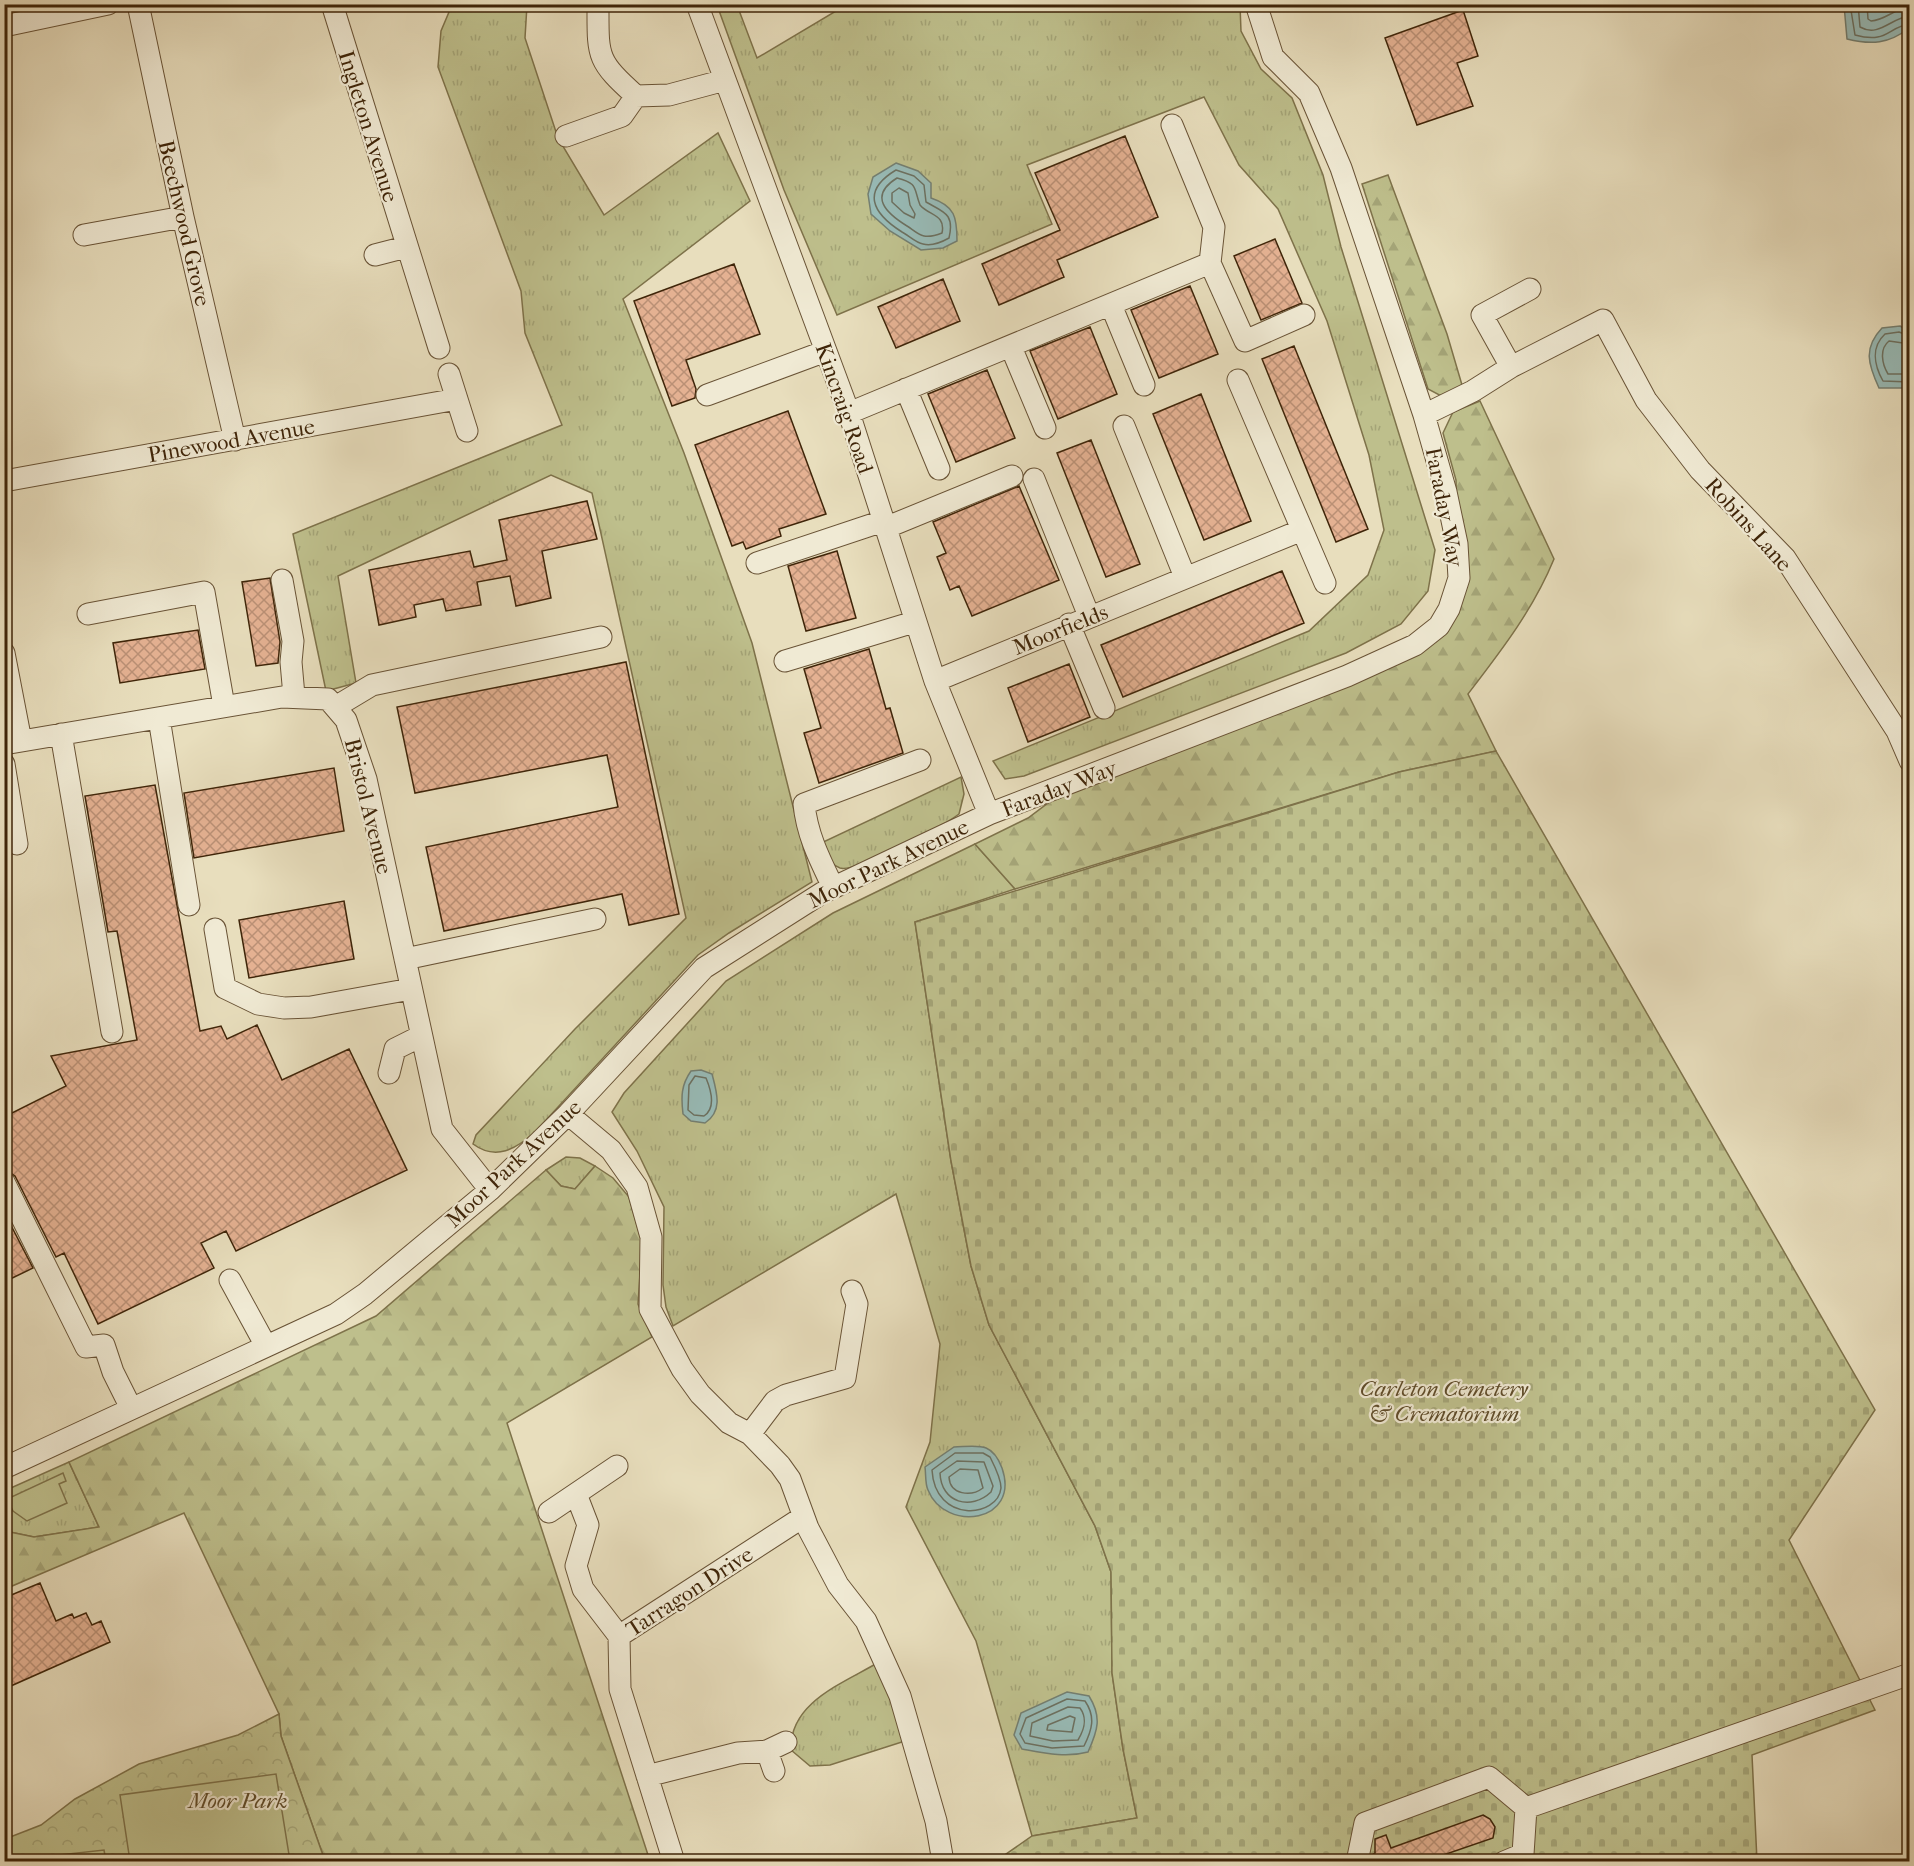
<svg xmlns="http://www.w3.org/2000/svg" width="1914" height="1866" font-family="'IM FELL French Canon',serif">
	<defs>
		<pattern id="grass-tufts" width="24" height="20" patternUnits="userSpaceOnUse" patternTransform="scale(1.5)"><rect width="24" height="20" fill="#bebf8c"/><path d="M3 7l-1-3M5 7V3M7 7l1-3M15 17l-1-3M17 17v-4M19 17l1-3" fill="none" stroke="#a4a477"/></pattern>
		<pattern id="forest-firs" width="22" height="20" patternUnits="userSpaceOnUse" patternTransform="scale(1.5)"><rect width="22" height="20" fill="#bebf8c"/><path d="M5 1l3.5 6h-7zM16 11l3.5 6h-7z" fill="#a4a477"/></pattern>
		<pattern id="cemetery-stones" width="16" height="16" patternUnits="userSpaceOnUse" patternTransform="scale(1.5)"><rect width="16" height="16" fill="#bebf8c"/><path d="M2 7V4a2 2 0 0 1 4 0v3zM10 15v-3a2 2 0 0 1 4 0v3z" fill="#a4a477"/></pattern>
		<pattern id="park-crowns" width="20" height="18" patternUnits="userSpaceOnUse" patternTransform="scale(1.5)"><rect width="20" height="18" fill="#bebf8c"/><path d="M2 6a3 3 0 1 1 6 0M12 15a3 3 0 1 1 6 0" fill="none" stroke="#a4a477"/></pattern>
		<pattern id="building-cross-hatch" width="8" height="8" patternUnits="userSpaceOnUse" patternTransform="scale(1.5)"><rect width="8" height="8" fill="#e4b192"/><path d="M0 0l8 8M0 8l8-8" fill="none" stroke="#ba9075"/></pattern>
	</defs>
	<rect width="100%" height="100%" fill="#e8debd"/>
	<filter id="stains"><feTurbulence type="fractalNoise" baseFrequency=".00333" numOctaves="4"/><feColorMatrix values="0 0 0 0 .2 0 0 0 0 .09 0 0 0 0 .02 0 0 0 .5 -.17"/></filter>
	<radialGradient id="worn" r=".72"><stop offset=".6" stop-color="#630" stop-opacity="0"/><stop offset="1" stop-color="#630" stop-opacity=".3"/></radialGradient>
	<path fill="url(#grass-tufts)" stroke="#7e724a" stroke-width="1.5" d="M452,5H527L525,38L558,138L604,215L718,133L750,201L623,299L684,453L752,643L812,882L729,933L698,955L535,1132C516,1149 496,1161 473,1144L476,1135L575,1029L686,918L592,493L551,475L338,576L356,683L326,691L293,534L562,425L525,333L521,291L438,67L441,31Z
		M717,5H737L757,58L846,5H1240L1241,31L1261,69L1292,98L1323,175L1341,247L1435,550L1428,591L1401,624L1346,653L1024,776L1005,779L993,761L1309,631L1368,575L1384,530L1369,455L1327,321L1278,209L1239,165L1204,97L1027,165L1052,224L837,315L784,190Z
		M961,777L964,794L959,814C943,826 855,873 840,868C829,864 825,852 819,844Z
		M975,844L1015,889L915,922L951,1161L971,1266L989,1325L1095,1526L1111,1572L1112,1673L1123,1749L1137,1818L1032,1836L976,1641L906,1507L930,1442L940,1344L896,1194L673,1326L666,1307L663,1285L664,1207L637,1151L612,1112L624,1093L726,981L833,913Z
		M566,1157L580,1158L595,1166L575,1189L561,1186L546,1170Z
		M69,1462L99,1527L34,1537L5,1531L4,1491Z
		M879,1662L905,1741L830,1765L810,1766L791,1750C789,1702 844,1683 879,1662Z"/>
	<path fill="url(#forest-firs)" stroke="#7e724a" stroke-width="1.5" d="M1388,175L1447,334L1462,385L1443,397L1428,389L1362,184Z
		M1480,401L1554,559C1533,610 1501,651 1468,694L1496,751L1399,772L1015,889L975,844L1028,818L1076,782L1439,626L1457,544L1456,480L1443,433L1453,412Z
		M595,1166L613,1178L629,1197L642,1243L638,1304L652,1337L507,1423L650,1861H325L281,1736L279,1714L184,1513L5,1589V1531L34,1537L99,1527L69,1462L376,1316L546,1170L561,1186L575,1189Z"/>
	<path fill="url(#cemetery-stones)" stroke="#7e724a" stroke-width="1.5" d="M1496,751L1875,1410L1789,1540L1875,1710L1752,1755L1757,1861H996L1032,1836L1137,1818L1123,1749L1112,1673L1111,1572L1095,1526L989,1325L971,1266L951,1161L915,922L1399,772Z"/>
	<path fill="url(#park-crowns)" stroke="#7e724a" stroke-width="1.5" d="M279,1714L281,1736L325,1861L5,1862V1839L41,1825L75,1799L139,1764L238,1735Z"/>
	<path fill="#bebf8c" stroke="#7e724a" stroke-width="1.5" d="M63,1473L66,1481L59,1484L67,1503L27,1521L13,1511L7,1499Z
		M276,1774L290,1861H130L120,1795Z
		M104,1850L106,1861H5Z"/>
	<path fill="#98bbb7" stroke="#747f71" stroke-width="1.5" d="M1844,5H1909V28C1889,44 1871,45 1847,39Z
		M896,163L918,171L931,183V198C955,206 957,217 957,241L943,248L921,250L890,231L871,214L868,194L873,177Z
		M1900,326L1909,331V388H1879C1868,364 1863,348 1882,328Z
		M701,1070L712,1074C717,1093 723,1111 705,1123L691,1121L683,1114C681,1097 681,1085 691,1071Z
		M954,1447C978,1446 992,1441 1002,1468C1021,1523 945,1533 928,1490C925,1484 926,1474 925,1467Z
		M1067,1692L1089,1696C1102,1717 1098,1730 1088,1752C1066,1758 1044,1753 1022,1749L1014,1735L1021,1713Z"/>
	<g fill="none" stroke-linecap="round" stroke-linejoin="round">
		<path stroke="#6c7060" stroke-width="1.5" d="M1850,4L1855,35C1888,44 1887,27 1910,24
			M1858,4L1860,27C1879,38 1892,17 1910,16
			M1867,4L1868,19L1871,21C1886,20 1895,8 1910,7
			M896,170L914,176L924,185L926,202C943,212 955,213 949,238C942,242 931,246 923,244C916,243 908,235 902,232C872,213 861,191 896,170Z
			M897,178C919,184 913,187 920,205C929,216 946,214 942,233C937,235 929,237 924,236C918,235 912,229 907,226C886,213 868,196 897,178Z
			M899,188L908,193L910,205L915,214L914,218L904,213L892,202V193Z
			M1910,336L1899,332L1885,334C1871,347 1874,365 1883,381L1910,382
			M1910,344L1889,341C1879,349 1882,364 1888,374H1910
			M695,1076L706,1078C711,1090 716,1108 704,1116L694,1115L688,1110L689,1085Z
			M955,1453H983L990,1457C994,1465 1001,1478 1001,1488C998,1518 935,1524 932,1470Z
			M957,1461L984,1462L993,1486L991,1492C971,1511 941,1503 940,1473Z
			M960,1469L978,1470L983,1488C971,1497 950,1495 949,1477Z
			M1067,1699L1085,1701C1096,1717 1092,1730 1084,1746L1052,1748L1025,1743L1020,1734L1026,1718Z
			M1068,1707L1080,1708C1088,1719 1084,1730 1078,1740L1053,1741L1030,1736L1032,1723Z
			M1070,1716L1075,1718L1072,1732L1047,1730L1048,1725Z"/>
	</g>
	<path fill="url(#building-cross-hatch)" stroke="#3f2509" stroke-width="1.5" d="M1463,10L1478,56L1457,63L1473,106L1417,125L1385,38Z
		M1125,136L1158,217L1057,260L1064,277L999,305L982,264L1060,230L1035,173Z
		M1275,239L1302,303L1261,320L1234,256Z
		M734,264L760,334L686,360L696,389L695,398L672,406L634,301Z
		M943,279L960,321L896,348L878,307Z
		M1190,286L1218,354L1159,378L1131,310Z
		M1090,327L1117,394L1058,419L1030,351Z
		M1294,346L1368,529L1336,542L1262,359Z
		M987,370L1015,438L956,462L928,394Z
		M1201,394L1251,521L1204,540L1153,414Z
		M788,411L826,514L779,529L781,536L746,549L743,542L732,546L695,445Z
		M1091,440L1140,564L1106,577L1057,453Z
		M1019,486L1059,580L972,616L959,586L950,590L937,557L946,553L933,522Z
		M587,501L597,539L542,551L551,598L516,606L510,576L477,582L481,605L446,611L443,599L414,605L416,617L379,625L369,570L470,551L474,567L507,560L499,520Z
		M837,551L856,618L806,631L788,566Z
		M1282,571L1304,623L1123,697L1101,645Z
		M270,578L280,642L278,663L256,666L242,582Z
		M198,630L205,669L120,683L113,643Z
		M869,649L886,709L890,708L903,753L819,783L804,733L821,728L804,669Z
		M626,662L679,914L629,925L622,894L444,931L426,847L618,807L607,755L415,793L397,707Z
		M1069,664L1090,717L1028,742L1008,688Z
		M334,768L344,831L194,858L184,793Z
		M155,785L200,1031L221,1026L227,1039L257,1025L282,1080L349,1049L407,1170L236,1251L226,1231L201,1243L214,1268L98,1324L64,1253L56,1257L15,1176L4,1169V1117L66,1086L51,1056L137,1040L117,931L108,932L85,796Z
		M344,901L354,959L249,978L239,920Z
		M4,1212L33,1268L4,1282Z
		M40,1583L56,1621L72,1614L74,1618L86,1613L92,1625L101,1621L110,1642L4,1689V1598Z
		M1483,1815L1490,1819L1495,1827L1493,1838L1423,1862H1370L1372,1855L1375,1853V1839L1386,1835L1391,1848Z"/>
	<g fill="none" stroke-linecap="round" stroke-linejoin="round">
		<defs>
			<path id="minor" d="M138,4L183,217L235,440
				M332,4L439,348
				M598,4C598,57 596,60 636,96L669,95L725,80
				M697,4L849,413L935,681L989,814
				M4,26L108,4
				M1172,125L1214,227L1210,263L1245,341L1304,315
				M566,136L622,116L636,96
				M84,235L183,217
				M375,255L406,247
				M1111,305L1144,385
				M1011,347L1045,428
				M1511,367L1603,320L1646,400L1700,470L1785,558L1897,731L1910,761
				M449,374L467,431
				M1238,380L1325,583
				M906,389L939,469
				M707,395L826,351
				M849,413L1210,263
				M1424,415L1473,391L1511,367L1482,315L1530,289
				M1124,426L1185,577
				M1034,479L1089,616
				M4,481L457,399
				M885,528L1012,476
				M757,563L883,521
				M282,580L293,641L291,662L294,696
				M88,614L204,592L224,706
				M1069,624L1104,708
				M4,653L21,741
				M785,661L914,622
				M935,681L1302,530
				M337,706L372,685L601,637
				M159,718L189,905
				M61,734L112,1032
				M4,744L282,697L328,699L346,720L366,779L442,1129L490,1190
				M4,764L17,844
				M833,887C820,860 807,835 804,804L920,760
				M215,929L225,988L258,1004L284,1008L311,1007L411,989
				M405,959L595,919
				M389,1073L395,1049L421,1036
				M568,1114L611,1150L637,1187L651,1237L650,1309L682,1369L700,1394L729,1423L750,1434L780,1465L790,1479L808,1528L838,1585L866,1621L900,1696L936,1821L943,1862
				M4,1182L86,1347L104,1345L113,1372L131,1408
				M230,1280L266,1346
				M750,1434L775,1401L786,1395L845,1378L857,1304L852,1291
				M4,1468L336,1314L365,1294L490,1190L568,1114L704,968L822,893L989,814L1347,676L1415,645L1439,626L1449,609L1459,578L1457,544L1446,492L1424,415L1341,168L1309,93L1273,57L1256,4
				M576,1494L588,1525L576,1566L583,1589L619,1636
				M549,1512L617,1466
				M619,1636L620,1689L674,1862
				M619,1636L803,1517
				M767,1751L774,1771
				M647,1776L738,1753L767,1751L786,1742
				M1357,1862L1365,1823L1489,1777L1526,1808L1910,1674
				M1504,1862L1523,1854L1526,1808"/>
		</defs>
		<use href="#minor" stroke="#695336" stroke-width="23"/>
		<use href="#minor" stroke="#f0ead4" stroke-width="21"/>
	</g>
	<g text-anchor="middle" stroke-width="4.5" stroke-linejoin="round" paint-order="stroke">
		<g font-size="22" fill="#3f2509" stroke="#f0ead4">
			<text transform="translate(369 126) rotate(73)" y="8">Ingleton Avenue</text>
			<text transform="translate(185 223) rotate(77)" y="8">Beechwood Grove</text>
			<text transform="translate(845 408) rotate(71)" y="8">Kincraig Road</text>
			<text transform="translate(231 440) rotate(-10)" y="8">Pinewood Avenue</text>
			<text transform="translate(1445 507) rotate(79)" y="8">Faraday Way</text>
			<text transform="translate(1749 524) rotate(48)" y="8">Robins Lane</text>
			<text transform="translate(1060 629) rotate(-22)" y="8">Moorfields</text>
			<text transform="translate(1059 788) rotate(-21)" y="8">Faraday Way</text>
			<text transform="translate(369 806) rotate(76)" y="8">Bristol Avenue</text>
			<text transform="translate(888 863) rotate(-26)" y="8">Moor Park Avenue</text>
			<text transform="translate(513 1163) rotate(-43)" y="8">Moor Park Avenue</text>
			<text transform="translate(689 1591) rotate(-33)" y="8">Tarragon Drive</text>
		</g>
		<g font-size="22" font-style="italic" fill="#5f4c2a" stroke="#f0ead4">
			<text x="1444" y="1396">Carleton Cemetery<tspan x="1444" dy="25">&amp; Crematorium</tspan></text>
			<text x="238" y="1808">Moor Park</text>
		</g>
	</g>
	<rect width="1914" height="1866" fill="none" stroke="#e8debd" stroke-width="24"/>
	<rect x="6" y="6" width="1902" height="1854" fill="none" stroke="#3f2509" stroke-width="3"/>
	<rect x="12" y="12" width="1890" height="1842" fill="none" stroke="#3f2509" stroke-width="1.5"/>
	<rect width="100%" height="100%" filter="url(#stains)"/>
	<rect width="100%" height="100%" fill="url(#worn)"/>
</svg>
